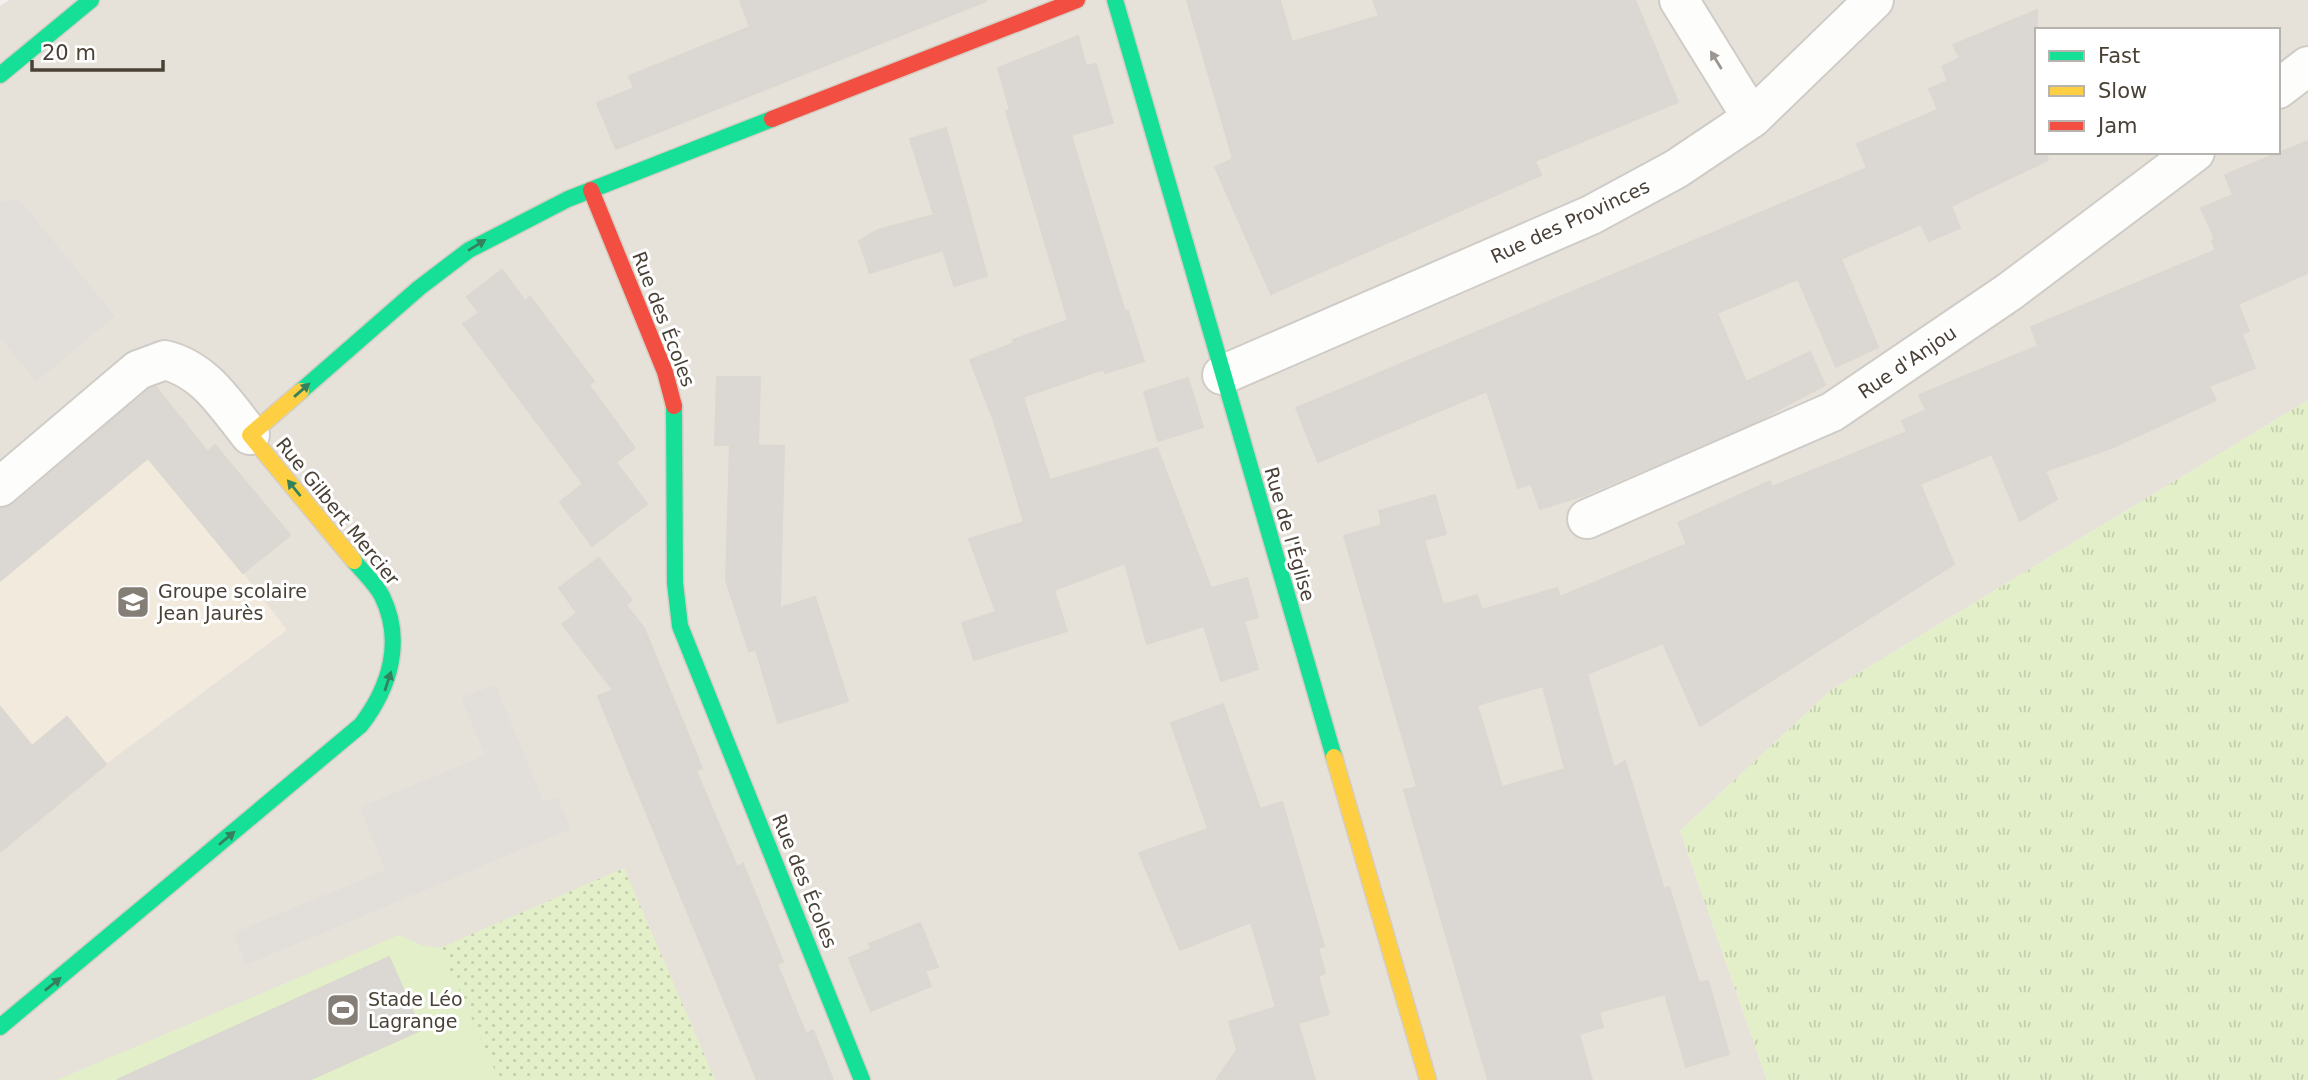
<svg xmlns="http://www.w3.org/2000/svg" width="2308" height="1080" font-family="'DejaVu Sans',sans-serif">
	<defs>
		<pattern id="grass-tufts" width="24" height="20" patternUnits="userSpaceOnUse" patternTransform="scale(1.75)"><rect width="24" height="20" fill="#e2efc9"/><path d="M3 7l-1-3M5 7V3M7 7l1-3M15 17l-1-3M17 17v-4M19 17l1-3" fill="none" stroke="#c3cead"/></pattern>
		<pattern id="garden-dots" width="8" height="8" patternUnits="userSpaceOnUse" patternTransform="scale(1.75)"><rect width="8" height="8" fill="#e2efc9"/><path d="M2 2h.1M6 6h.1" fill="none" stroke="#c3cead" stroke-width="1.8" stroke-linecap="round"/></pattern>
	</defs>
	<rect width="100%" height="100%" fill="#f2f0ec"/>
	<path fill="#e7e2d9" fill-rule="evenodd" d="M9,0H2308V400L1831,690L1680,831L1767,1080H0V6ZM2037,30H2278V152H2037Z"/>
	<path fill="#f1eadd" d="M149,377L208,451L215,445L290,535L243,573L287,630L106,764L0,852V502Z"/>
	<path fill="url(#grass-tufts)" d="M2308,400V1080H1767L1680,831L1831,690Z"/>
	<path fill="url(#garden-dots)" d="M624,868L715,1080H499L440,948Z"/>
	<path fill="#e2efc9" d="M399,935L421,945L440,948L499,1080H57Z"/>
	<path fill="#e2dfda" d="M20,200L115,316L36,382L0,338V201Z
		M495,684L544,802L557,797L571,829L246,965L233,933L385,870L360,807L485,755L461,698Z"/>
	<path fill="#dbd7d2" stroke="#dbd7d1" stroke-width="2" fill-rule="evenodd" d="M740,0H986V1L616,149L597,103L634,88L629,76L750,27Z
		M1187,0H1280L1292,42L1379,16L1373,0H1635L1678,102L1535,161L1541,175L1271,294L1215,167L1233,159Z
		M2037,10V152H2045L2048,160L1951,206L1960,228L1929,241L1921,224L1841,259L1878,347L1836,367L1798,279L1717,313L1746,382L1810,352L1825,385L1753,423L1655,465L1582,496L1540,509L1531,484L1518,488L1487,391L1318,462L1296,408L1867,168L1857,144L1938,110L1929,89L1948,81L1942,67L1960,58L1953,45Z
		M1078,36L1086,66L1096,64L1113,123L1071,135L1125,312L1128,311L1144,361L1105,373L1104,369L1023,397L1050,480L1157,448L1211,588L1247,578L1258,617L1244,621L1258,669L1221,681L1204,626L1147,644L1125,563L1054,590L1067,631L974,660L962,623L996,612L969,539L1024,522L994,421L970,360L1014,343L1013,340L1068,320L1006,111L1010,110L998,68Z
		M946,128L987,276L954,286L943,250L870,273L859,241L878,230L934,215L910,139Z
		M2308,141V273L2238,304L2249,331L2242,334L2255,368L2209,386L2216,400L2111,448L2045,471L2057,499L2020,521L1992,454L1920,484L1954,564L1700,726L1663,643L1587,674L1614,768L1625,761L1664,889L1669,887L1699,983L1708,981L1729,1054L1686,1067L1665,994L1599,1012L1603,1027L1579,1034L1592,1080H1488L1404,790L1417,787L1344,536L1382,525L1379,511L1435,495L1446,534L1424,540L1443,605L1477,595L1482,610L1557,588L1560,597L1687,544L1678,523L1770,481L1772,487L1907,432L1902,421L1926,410L1919,395L2038,346L2031,327L2216,250L2212,241L2215,239L2201,208L2233,195L2225,175ZM1543,686L1565,769L1502,787L1477,705Z
		M502,270L525,301L530,297L594,381L589,385L635,448L616,462L647,504L592,546L560,502L583,484L463,324L479,313L467,297Z
		M717,377H760L758,445H731L784,446L780,608L815,597L848,701L778,723L756,650L749,651L726,580L730,445H715Z
		M1188,378L1203,427L1158,441L1144,392Z
		M156,387L208,452L215,445L290,535L243,573L148,458L0,581V508L14,504L149,389Z
		M599,558L632,600L626,605L644,628L702,768L696,771L737,867L743,864L783,962L777,964L791,998L806,1034L813,1030L833,1080H757L598,696L613,690L562,624L577,613L559,588Z
		M1223,704L1260,809L1282,802L1324,946L1318,948L1325,973L1318,976L1329,1014L1298,1023L1315,1080H1216L1237,1050L1229,1022L1276,1007L1251,922L1180,950L1139,853L1208,829L1171,723Z
		M0,707L32,746L67,717L106,764L0,852Z
		M920,923L938,967L925,971L931,986L871,1011L849,958L871,949L869,944Z
		M389,957L421,1030L309,1080H117Z"/>
	<g fill="none" stroke-linecap="round" stroke-linejoin="round">
		<defs>
			<path id="street" d="M1679,0L1752,118
				M2278,89L2308,66
				M1222,375L1591,215L1676,169L1752,118L1874,0
				M0,487L138,370L165,360C205,370 225,404 250,435
				M1587,519L1832,412L2009,292L2195,152"/>
			<path id="fast" d="M1115,0L1334,757
				M0,75L91,0
				M301,391L419,288L469,250L568,199L772,119
				M674,406L675,583L680,626L862,1080
				M0,1027L361,725C390,687 404,641 382,596C376,584 363,572 354,561"/>
			<path id="slow" d="M301,391L250,435L354,561
				M1334,757L1428,1080"/>
			<path id="jam" d="M772,119L1077,0
				M591,190L665,372L674,406"/>
		</defs>
		<use href="#street" stroke="#cfccc8" stroke-width="42"/>
		<use href="#fast" stroke="#d4cec3" stroke-width="19"/>
		<use href="#slow" stroke="#d4cec3" stroke-width="19"/>
		<use href="#jam" stroke="#d4cec3" stroke-width="19"/>
		<use href="#street" stroke="#fdfdfc" stroke-width="38"/>
		<use href="#fast" stroke="#16e098" stroke-width="16"/>
		<use href="#slow" stroke="#ffcf43" stroke-width="16"/>
		<use href="#jam" stroke="#f24e42" stroke-width="16"/>
	</g>
	<defs><path id="oneway-solid" d="M-6-.8H1V-3.2L6.5 0L1 3.2V.8H-6Z" transform="scale(1.75)"/></defs>
	<use fill="#9b968f" href="#oneway-solid" transform="translate(1716 60) rotate(-122)"/>
	<g fill="#35815d">
		<use href="#oneway-solid" transform="translate(477 245) rotate(-32)"/>
		<use href="#oneway-solid" transform="translate(302 390) rotate(-41)"/>
		<use href="#oneway-solid" transform="translate(294 488) rotate(-129)"/>
		<use href="#oneway-solid" transform="translate(388 681) rotate(-72)"/>
		<use href="#oneway-solid" transform="translate(227 838) rotate(-40)"/>
		<use href="#oneway-solid" transform="translate(53 984) rotate(-39)"/>
	</g>
	<defs>
		<symbol id="school-square" viewBox="-11 -11 22 22"><rect x="-9" y="-9" width="18" height="18" rx="4" fill="#857e76" stroke="#fff"/><path d="M0-5L7-2L0 1L-7-2ZM-4 1L0 2.5L4 1V4Q0 6-4 4Z" fill="#fff"/></symbol>
		<symbol id="stadium-square" viewBox="-11 -11 22 22"><rect x="-9" y="-9" width="18" height="18" rx="4" fill="#857e76" stroke="#fff"/><path d="M0-5a6.5 5 0 1 0 0 10a6.5 5 0 1 0 0-10ZM-3.5-1.8h7v3.6h-7Z" fill="#fff"/></symbol>
	</defs>
	<g fill-rule="evenodd">
		<use href="#school-square" x="114" y="583" width="38" height="38"/>
		<use href="#stadium-square" x="324" y="991" width="38" height="38"/>
	</g>
	<g text-anchor="middle" stroke-width="6" stroke-linejoin="round" paint-order="stroke">
		<g font-size="19" fill="#4a4136" stroke="#fff">
			<text transform="translate(1570 221) rotate(-25)" y="7">Rue des Provinces</text>
			<text transform="translate(664 319) rotate(69)" y="7">Rue des Écoles</text>
			<text transform="translate(1907 362) rotate(-34)" y="7">Rue d'Anjou</text>
			<text transform="translate(338 511) rotate(51)" y="7">Rue Gilbert Mercier</text>
			<text transform="translate(1290 534) rotate(74)" y="7">Rue de l'Église</text>
			<text transform="translate(805 881) rotate(68)" y="7">Rue des Écoles</text>
		</g>
		<g font-size="19" fill="#4a4136" stroke="#fff" text-anchor="start">
			<text x="158" y="598">Groupe scolaire<tspan x="158" dy="22">Jean Jaurès</tspan></text>
			<text x="368" y="1006">Stade Léo<tspan x="368" dy="22">Lagrange</tspan></text>
		</g>
	</g>
	<rect x="2035" y="28" width="245" height="126" fill="#ffffff" stroke="#b7b3af" stroke-width="2"/>
	<rect x="2049" y="51" width="35" height="10" fill="#16e098" stroke="#b7b3af" stroke-width="2"/>
	<text x="2098" y="63" font-size="21" fill="#4a4136">Fast</text>
	<rect x="2049" y="86" width="35" height="10" fill="#ffcf43" stroke="#b7b3af" stroke-width="2"/>
	<text x="2098" y="98" font-size="21" fill="#4a4136">Slow</text>
	<rect x="2049" y="121" width="35" height="10" fill="#f24e42" stroke="#b7b3af" stroke-width="2"/>
	<text x="2098" y="133" font-size="21" fill="#4a4136">Jam</text>
	<path d="M32 60v10h131v-10" fill="none" stroke="#4a4136" stroke-width="3.5"/>
	<text x="42" y="60" font-size="21" fill="#4a4136" stroke="#ffffff" stroke-width="5" paint-order="stroke">20 m</text>
</svg>
